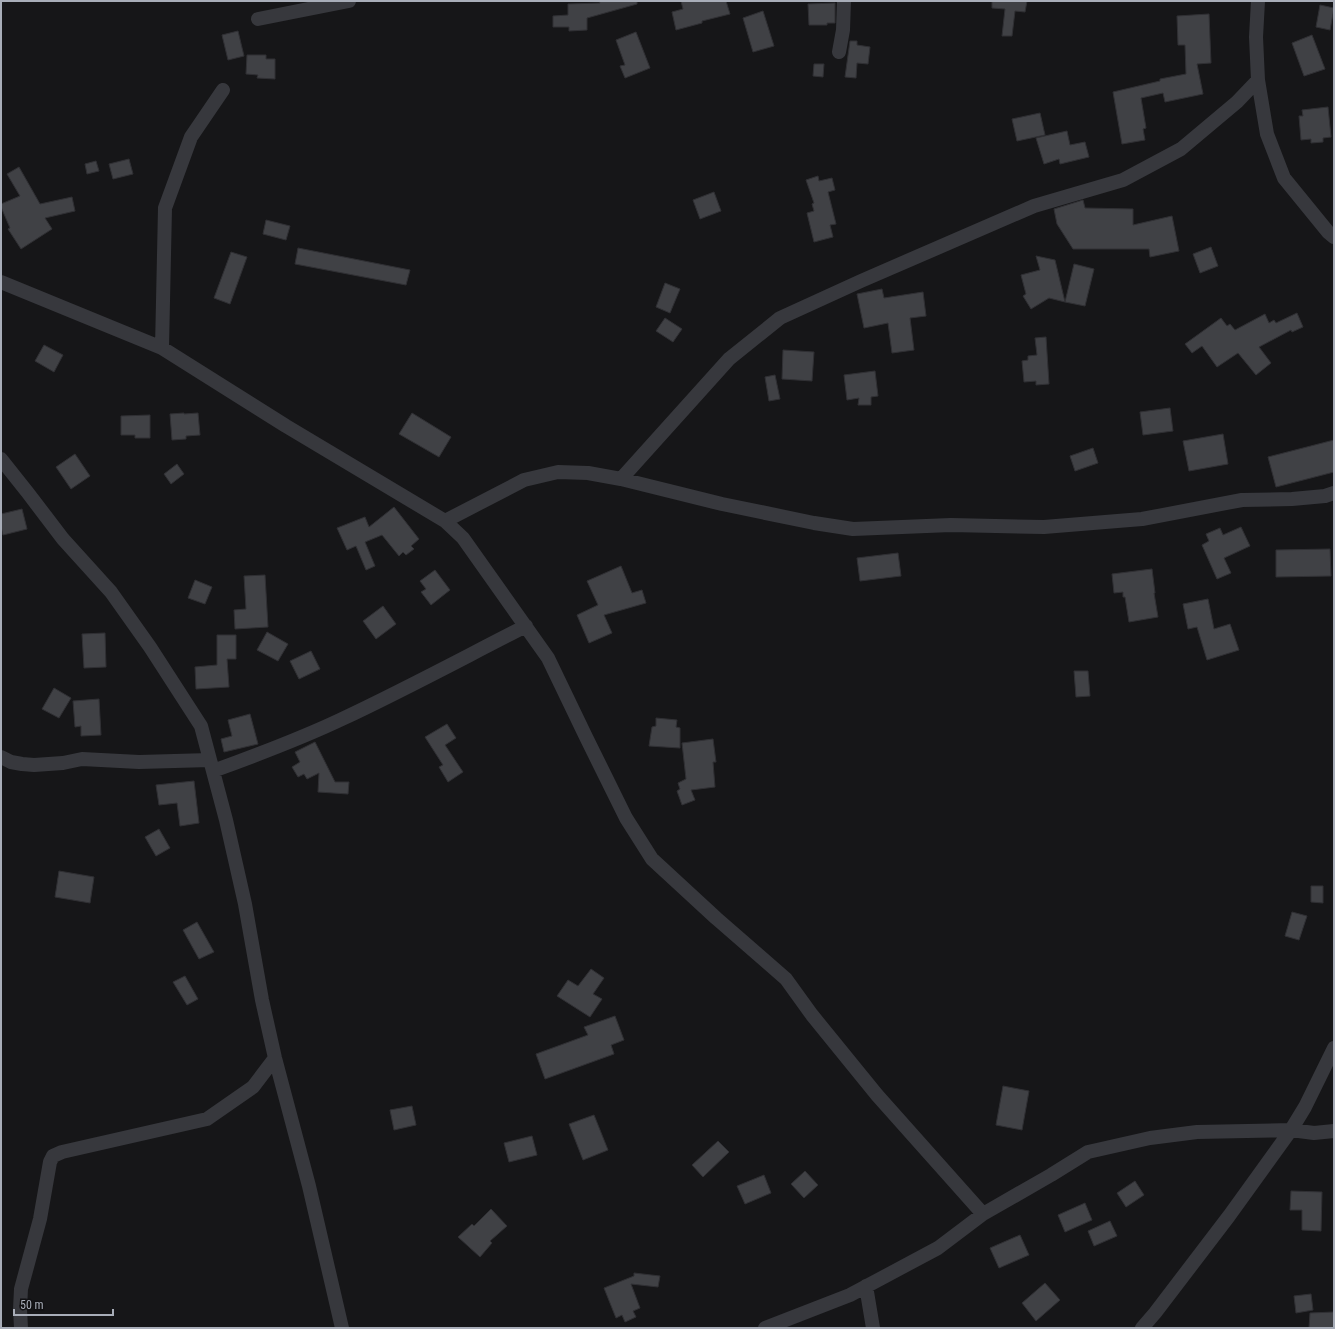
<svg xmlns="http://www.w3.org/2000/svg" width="1335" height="1329" font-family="'Roboto Condensed',sans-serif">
	<rect width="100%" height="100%" fill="#161618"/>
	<path fill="#404145" stroke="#303034" d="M599,1H637V4L587,18V30L569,31V27H553V16L568,15V4L600,3Z
		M681,1H726L730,14L702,21V23L676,30L672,12L683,9Z
		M992,1H1027L1025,12L1015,11L1012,36H1002L1005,9L992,8Z
		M835,3V23H827V25H809L808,4Z
		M1320,5L1334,8L1330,30L1316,27Z
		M763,11L774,46L753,52L743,18Z
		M1209,14L1211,63L1197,64L1203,94L1165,102L1163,93L1141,98L1146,128L1143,129L1145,140L1122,144L1113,92L1160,81V79L1186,74L1185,45H1178L1177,16Z
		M238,31L244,56L228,60L222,35Z
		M636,32L650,68L625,78L620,66L625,65L616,40Z
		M1312,35L1325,69L1304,76L1292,43Z
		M850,41H857V45L870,47L868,64L857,63L856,78L845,77Z
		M247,55H266V59H275V79L257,78L258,75L246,74Z
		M814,64H824L823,77L813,76Z
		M1328,107L1331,137L1323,138V142L1311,143V139L1301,140L1299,116H1303L1302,110Z
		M1040,113L1045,135L1017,141L1012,119Z
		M1067,131L1070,145L1085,142L1089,157L1060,164L1059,159L1044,164L1036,138Z
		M129,159L133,174L113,179L109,164Z
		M96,161L99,171L87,174L85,164Z
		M19,167L40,204L72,197L75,211L45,218L52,229L21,249L8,229L10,228L1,207V204L20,196L7,174Z
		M818,176L819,181L832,178L835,190L828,192L836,224L830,225L833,237L814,242L807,213L814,211L812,204L814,203L806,180Z
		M714,192L721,211L700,219L693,200Z
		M1083,200L1085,208L1133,209V225L1172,216L1179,251L1150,257L1149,249H1073L1057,224L1054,209Z
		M266,220L290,226L286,240L263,234Z
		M1211,247L1218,266L1200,273L1193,254Z
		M298,248L410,270L406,285L295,264Z
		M231,252L247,257L230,304L214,298Z
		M1036,256L1055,260L1065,302L1049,298L1031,309L1023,296L1026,294L1021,275L1040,270Z
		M1074,264L1094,269L1085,306L1065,302Z
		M665,283L680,289L670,313L656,307Z
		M882,289L884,298L923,292L926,316L910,318L914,350L892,353L888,323L864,328L857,294Z
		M1297,313L1303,327L1292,332L1291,330L1259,347L1271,363L1256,375L1238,353L1217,367L1202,346L1192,353L1185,344L1221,318L1227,326L1230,324L1235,330L1265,314L1269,323L1274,320L1276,323Z
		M665,318L682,329L673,342L656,331Z
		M1046,337L1049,384L1036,385V381L1024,382L1022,361L1028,360V356L1037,355L1035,338Z
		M44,345L63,355L54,372L35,361Z
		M783,350L814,352L812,381L782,379Z
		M875,371L878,396L871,397V405H858L859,398L847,400L844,375Z
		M775,375L780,399L769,401L765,377Z
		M1170,408L1173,431L1143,435L1140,412Z
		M184,413V414L198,413L200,435L186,436V439L172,440L170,414Z
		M412,413L451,437L439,457L399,434Z
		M150,415V438H135V435H121V416Z
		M1223,434L1228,464L1189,471L1183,441Z
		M1334,440V472L1276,487L1268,457Z
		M1093,448L1098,463L1075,471L1070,456Z
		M75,454L90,476L71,489L56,467Z
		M177,464L184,474L171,484L164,474Z
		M394,507L419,539L411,546L414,549L406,555L403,552L399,556L382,535L365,542L375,566L366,570L356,546L347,550L337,528L365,517L369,527Z
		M22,509L27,529L3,535L1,527V514Z
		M1241,527L1250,546L1224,558L1231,573L1217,579L1202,545L1209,541L1206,534L1220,528L1223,535Z
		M1330,549L1331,576L1276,577V550Z
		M898,553L901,576L860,581L857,558Z
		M621,566L632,593L642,590L646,603L604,615L612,633L589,643L577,615L598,605L587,581Z
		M1152,569L1155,593H1154L1158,617L1129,622L1125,597H1123V592L1114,593L1112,574Z
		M435,570L450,590L431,605L421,592L426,589L420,581Z
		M265,575L268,627L235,629L234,610L246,609L244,576Z
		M195,580L212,587L205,604L188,598Z
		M1208,599L1214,629L1230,624L1239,650L1207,660L1197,627L1188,629L1183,604Z
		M383,606L396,624L376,639L363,621Z
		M267,632L288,644L278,661L257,650Z
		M105,633L106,667L84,668L82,634Z
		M217,635H236V659H227L229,687L196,689L195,667L217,665Z
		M311,651L320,669L299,679L290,661Z
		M1074,671H1088L1090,696L1076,697Z
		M54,688L71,698L59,718L42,709Z
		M99,699L101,735L81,736V726L75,727L73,701Z
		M250,714L258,744L224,752L221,739L232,736L228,720Z
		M656,718L677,720L676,727L680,728V748L649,746L652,727L656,726Z
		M447,724L456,738L445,745L463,772L448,782L439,767L443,765L425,737Z
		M713,739L716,762H713L715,787L691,790L695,800L682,805L677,791L680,789L678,783L686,779L682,743Z
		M315,742L335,782H349L348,794L318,792L319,773L307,779L304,774L298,777L292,767L300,762L295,752Z
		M194,781L199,823L180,826L177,803L159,805L156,785Z
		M159,829L170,848L156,856L145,837Z
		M59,871L94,877L90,903L55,897Z
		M1311,886H1323V903L1311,902Z
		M1292,912L1307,916L1299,940L1285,936Z
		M197,922L214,952L199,959L183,930Z
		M591,969L604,978L593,994L602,999L590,1017L557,996L568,980L578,986Z
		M185,976L198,999L187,1005L173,982Z
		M615,1016L624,1040L611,1045L614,1054L545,1079L536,1054L588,1035L584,1027Z
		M1003,1086L1029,1091L1022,1130L996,1125Z
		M412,1106L416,1125L394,1130L390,1110Z
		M594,1115L608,1150L583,1160L569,1124Z
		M532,1136L537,1155L509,1162L504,1143Z
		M718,1141L729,1152L703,1177L692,1165Z
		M805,1171L818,1185L804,1198L791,1184Z
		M764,1175L771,1193L745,1204L737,1186Z
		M1135,1181L1144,1195L1126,1207L1117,1193Z
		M1291,1191L1322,1192L1321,1231L1302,1230V1210H1290Z
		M1085,1203L1092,1220L1065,1232L1058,1215Z
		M491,1209L507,1226L490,1241L492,1243L480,1257L458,1237L472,1224L474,1226Z
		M1110,1221L1117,1236L1094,1246L1088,1231Z
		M1020,1235L1029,1255L999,1268L990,1248Z
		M634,1273L660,1276L658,1287L631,1284L640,1308L633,1311L636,1317L625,1322L622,1315L616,1318L604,1288L634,1276Z
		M1045,1283L1060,1300L1036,1321L1022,1303Z
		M1311,1294L1313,1310L1296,1313L1294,1296Z
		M1334,1312V1328H1309L1310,1313Z"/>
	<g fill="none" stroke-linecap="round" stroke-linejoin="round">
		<path stroke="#37383d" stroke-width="14" d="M1258,1L1256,37L1258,80L1267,134L1284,178L1328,232L1334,237
			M258,19L349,1
			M839,52L843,30L844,1
			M1,282L162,348L286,426L445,521L463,538L548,658L586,737L626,818L652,859L716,918L786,979L812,1015L877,1095L983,1214
			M162,348L165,208L191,137L223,90
			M1,459L28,493L63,539L111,592L150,647L201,726L226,820L245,904L262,1000L275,1058L309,1186L342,1328
			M621,479L729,359L780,318L861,281L1034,206L1123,180L1181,149L1237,102L1258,80
			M445,521L524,480L558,472L588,473L621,479L722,504L814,523L853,529L951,525L1044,527L1142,519L1242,500L1292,499L1325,496L1334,493
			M1,757L11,762L22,764L34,765L63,763L82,759L139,762L210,760
			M213,771C257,755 300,739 342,719C404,690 465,657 526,626
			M866,1286L873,1328
			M21,1328L20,1309L21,1289L40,1219L50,1162L53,1156L62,1152L207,1119L253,1087L275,1058
			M765,1328L850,1295L938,1248L983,1214L1051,1175L1088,1152L1150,1138L1197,1132L1291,1130L1314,1133L1334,1131
			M1142,1328L1155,1313L1229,1216L1291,1130L1305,1107L1334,1048"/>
	</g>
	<rect width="1335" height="1329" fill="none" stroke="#a8adb8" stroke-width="4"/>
	<path d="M14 1309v6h99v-6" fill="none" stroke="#a8adb8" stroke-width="2"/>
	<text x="20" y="1309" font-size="12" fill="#a8adb8" stroke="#111113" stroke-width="3" paint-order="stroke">50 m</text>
</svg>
